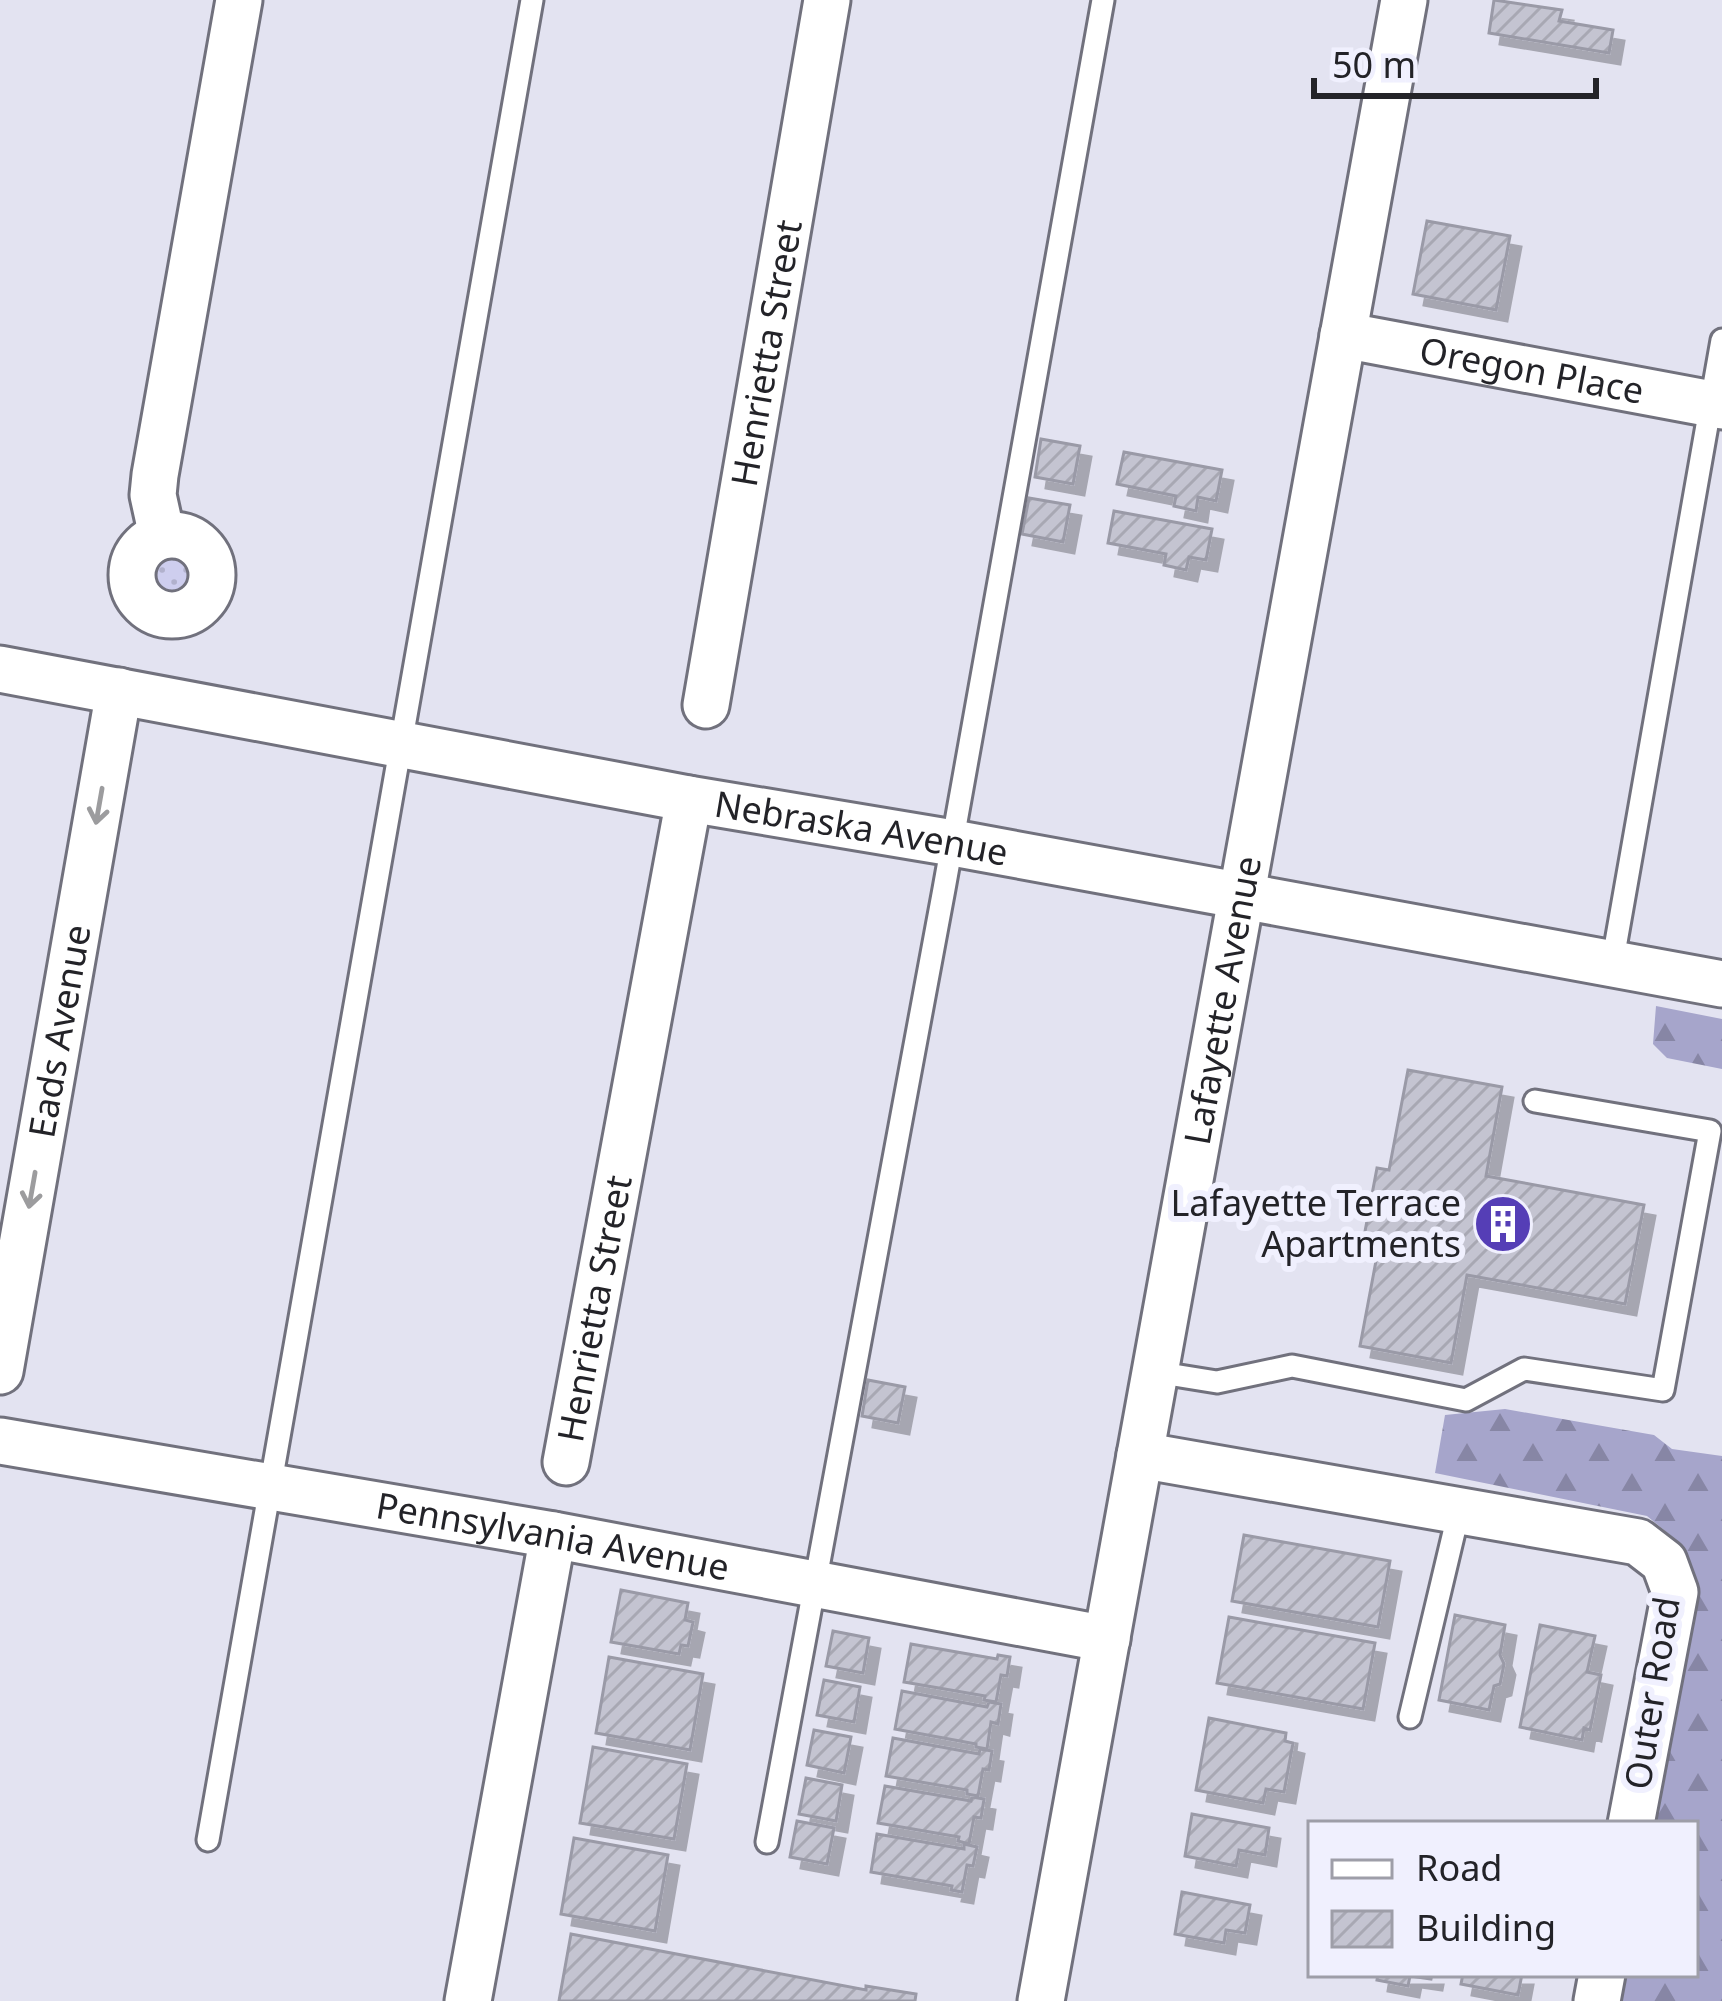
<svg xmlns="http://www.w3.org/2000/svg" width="1722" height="2001" font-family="'Noto Sans',sans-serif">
	<defs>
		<pattern id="grass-dots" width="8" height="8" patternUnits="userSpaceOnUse" patternTransform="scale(3)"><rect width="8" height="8" fill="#ceceee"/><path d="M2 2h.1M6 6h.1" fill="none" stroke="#b1b1cc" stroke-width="1.8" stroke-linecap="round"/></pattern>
		<pattern id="forest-firs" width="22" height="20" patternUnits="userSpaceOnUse" patternTransform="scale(3)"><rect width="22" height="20" fill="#a6a5cb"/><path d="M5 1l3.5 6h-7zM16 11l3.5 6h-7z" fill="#8786a5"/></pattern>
		<pattern id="building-hatch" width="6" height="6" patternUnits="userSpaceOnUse" patternTransform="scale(3)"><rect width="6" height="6" fill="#c4c4d1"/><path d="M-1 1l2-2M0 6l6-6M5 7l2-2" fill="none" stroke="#a8a8b3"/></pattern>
		<filter id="shadow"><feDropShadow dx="11" dy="11" stdDeviation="0" flood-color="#0004"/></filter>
	</defs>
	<rect width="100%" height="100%" fill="#e3e3f1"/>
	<path fill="url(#grass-dots)" d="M148 576a25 25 0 1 1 50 0a25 25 0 1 1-50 0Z"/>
	<path fill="url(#forest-firs)" d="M1656,1006L1722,1019V1069L1667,1058L1653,1044Z
		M1505,1409L1654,1435L1672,1449L1722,1456V2001H1619L1624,1974H1695V1824H1652L1694,1596L1690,1564L1676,1540L1647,1516L1435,1473L1445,1415Z"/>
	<path fill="url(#building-hatch)" stroke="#9a9aa7" stroke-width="3" filter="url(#shadow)" d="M1494,0L1562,10L1559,21L1613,30L1609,53L1489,33Z
		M1427,221L1510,236L1496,310L1413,294Z
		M1041,439L1080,446L1073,484L1035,477Z
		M1124,452L1222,470L1216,501L1198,497L1196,511L1174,506L1176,496L1117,484Z
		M1029,498L1070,505L1063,542L1022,534Z
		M1114,511L1212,529L1206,560L1189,557L1186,570L1164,565L1166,554L1108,543Z
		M1408,1070L1502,1087L1486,1176L1644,1205L1625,1304L1467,1275L1451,1363L1360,1346L1379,1245L1363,1242L1377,1168L1389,1170Z
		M868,1380L905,1387L898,1423L862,1416Z
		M1244,1535L1390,1561L1378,1627L1232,1601Z
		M621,1590L688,1603L685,1620L693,1622L688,1646L681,1645L679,1654L611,1642Z
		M1455,1615L1505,1625L1500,1655L1504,1664L1500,1684L1494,1686L1489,1710L1439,1700Z
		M1229,1617L1375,1643L1363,1709L1217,1683Z
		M1540,1625L1595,1636L1587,1672L1601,1675L1590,1730L1584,1728L1582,1740L1520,1727Z
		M833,1631L869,1638L863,1673L826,1666Z
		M911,1644L997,1659L998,1655L1010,1657L1007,1676L1001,1675L996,1702L984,1700L985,1696L904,1682Z
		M609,1657L703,1674L690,1750L596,1733Z
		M824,1680L860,1687L854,1722L817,1715Z
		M902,1691L987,1707L989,1702L1001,1704L998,1724L991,1722L987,1749L976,1747V1744L895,1729Z
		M1209,1718L1286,1733L1285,1741L1293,1743L1284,1792L1266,1789L1263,1803L1196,1790Z
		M814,1730L851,1737L844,1773L807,1765Z
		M893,1738L979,1754L980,1749L992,1751L989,1770L983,1769L978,1796L967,1794V1790L886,1776Z
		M593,1747L687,1764L674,1839L580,1823Z
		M806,1778L842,1785L836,1821L799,1814Z
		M885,1786L971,1801L972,1797L984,1799L981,1818L974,1817L969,1844L958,1841L959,1837L878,1823Z
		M1192,1814L1269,1828L1265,1855L1239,1850L1236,1866L1185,1856Z
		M797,1821L834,1828L827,1864L790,1857Z
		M877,1834L964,1849V1844L977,1847L973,1866L967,1865L962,1892L951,1890L952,1886L871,1872Z
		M574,1838L668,1855L655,1931L561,1914Z
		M1182,1892L1250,1905L1245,1933L1226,1930L1224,1943L1175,1934Z
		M571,1934L866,1990V1986L916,1994L915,2001H559Z
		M1378,1974H1432L1431,1979L1410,1976L1408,1986L1377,1980Z
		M1463,1974H1522L1518,1995L1461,1984Z"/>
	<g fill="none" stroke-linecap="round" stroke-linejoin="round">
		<defs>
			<path id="lane" d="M1612,965L1722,340
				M1155,1372L1217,1382L1292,1366L1466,1400L1524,1369L1663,1390L1710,1131L1535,1101
				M1410,1717L1459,1511
				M208,1840L532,0
				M767,1842L944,889L1103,0"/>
			<g id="street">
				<path id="s1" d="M1343,335L1722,406"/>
				<circle cx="172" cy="575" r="40"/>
				<path d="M162,536L153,495L155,475L239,0"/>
				<path id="s2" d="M0,669L689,799L953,843L1722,984"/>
				<path id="s3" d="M706,705L827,0"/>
				<path id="s4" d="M0,1371L119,691"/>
				<path id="s5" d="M0,1441L553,1535L1107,1639"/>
				<path d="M1140,1455L1638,1542L1664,1562L1675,1592L1631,1824"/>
				<path id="s6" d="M566,1462L689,799"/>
				<path d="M468,2001L553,1535"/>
				<path id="s7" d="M1041,2001L1404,0"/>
				<path d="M1597,2001L1602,1974"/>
			</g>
		</defs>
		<use href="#lane" stroke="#71717d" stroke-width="27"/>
		<use href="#street" stroke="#71717d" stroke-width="51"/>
		<use href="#lane" stroke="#fff" stroke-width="21"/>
		<use href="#street" stroke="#fff" stroke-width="45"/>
	</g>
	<defs><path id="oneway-shaft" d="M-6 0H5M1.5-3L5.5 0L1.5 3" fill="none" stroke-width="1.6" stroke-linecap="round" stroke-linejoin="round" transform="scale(3)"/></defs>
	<g stroke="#9c9c9e">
		<use href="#oneway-shaft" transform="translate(99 806) rotate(100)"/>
		<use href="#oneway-shaft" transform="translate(32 1190) rotate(100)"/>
	</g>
	<defs>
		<symbol id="building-disc" viewBox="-11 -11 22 22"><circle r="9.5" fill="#553eb6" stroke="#f0f0fe"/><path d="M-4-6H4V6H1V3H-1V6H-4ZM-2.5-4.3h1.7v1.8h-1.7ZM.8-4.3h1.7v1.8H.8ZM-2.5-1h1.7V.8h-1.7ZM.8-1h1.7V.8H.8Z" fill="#fff"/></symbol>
	</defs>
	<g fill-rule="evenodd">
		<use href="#building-disc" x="1470" y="1191" width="66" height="66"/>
	</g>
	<g text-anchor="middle" stroke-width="12" stroke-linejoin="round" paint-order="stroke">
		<g font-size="36" fill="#232328" stroke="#f0f0fe">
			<text dy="13" stroke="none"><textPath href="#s3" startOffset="357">Henrietta Street</textPath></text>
			<text dy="13" stroke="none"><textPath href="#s1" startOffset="192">Oregon Place</textPath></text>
			<text dy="13" stroke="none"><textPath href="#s2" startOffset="876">Nebraska Avenue</textPath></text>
			<text dy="13" stroke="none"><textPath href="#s7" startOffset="1017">Lafayette Avenue</textPath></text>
			<text dy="13" stroke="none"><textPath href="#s4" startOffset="345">Eads Avenue</textPath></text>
			<text dy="13" stroke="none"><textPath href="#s6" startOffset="156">Henrietta Street</textPath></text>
			<text dy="13" stroke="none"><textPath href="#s5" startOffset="561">Pennsylvania Avenue</textPath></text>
			<text transform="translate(1652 1693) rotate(-81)" y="13">Outer Road</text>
		</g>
		<g font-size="36" fill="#232328" stroke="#f0f0fe" text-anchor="end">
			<text x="1461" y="1216">Lafayette Terrace<tspan x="1461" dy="41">Apartments</tspan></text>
		</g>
	</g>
	<rect x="1308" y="1821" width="390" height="156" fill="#f0f0fe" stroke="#9e9ea8" stroke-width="3"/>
	<rect x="1332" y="1860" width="60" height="18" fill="#ffffff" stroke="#9e9ea8" stroke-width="3"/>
	<text x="1416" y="1881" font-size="36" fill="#232328">Road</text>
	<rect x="1332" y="1911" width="60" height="36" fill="url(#building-hatch)" stroke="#9e9ea8" stroke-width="3"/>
	<text x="1416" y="1941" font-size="36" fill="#232328">Building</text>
	<path d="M1314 78v18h282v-18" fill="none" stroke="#232328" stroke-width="6"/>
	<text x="1332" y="78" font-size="36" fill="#232328" stroke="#f0f0fe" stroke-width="9" paint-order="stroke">50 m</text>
</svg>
